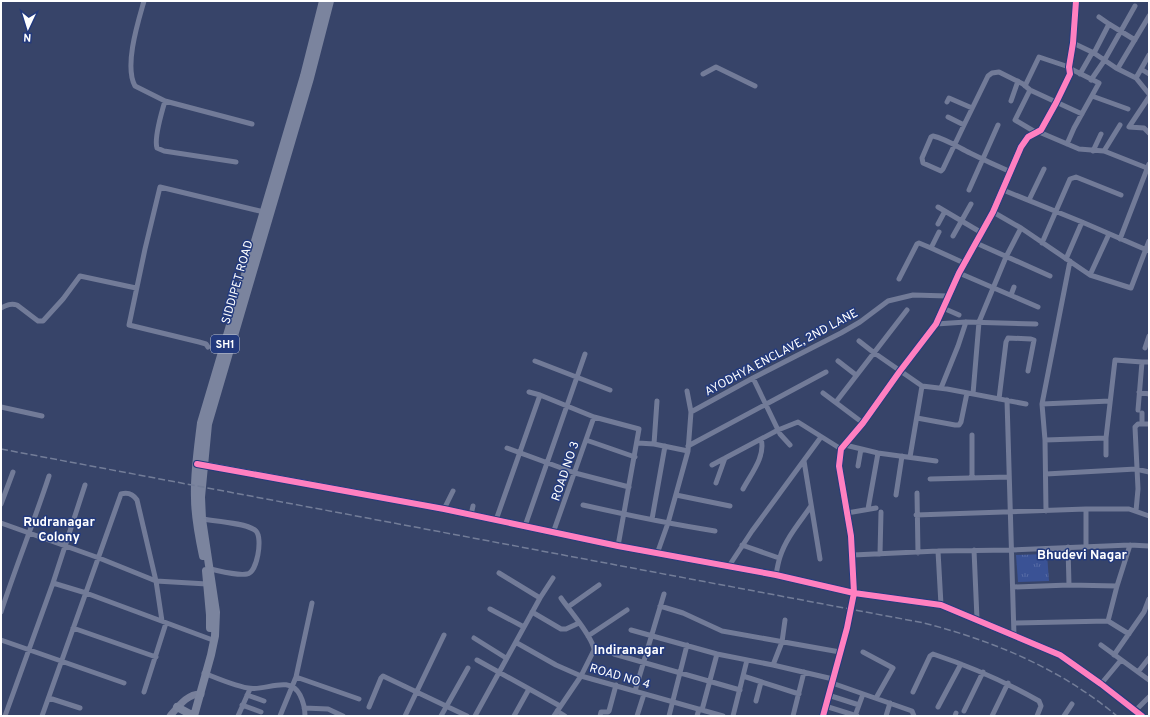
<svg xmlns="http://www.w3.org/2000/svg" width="1150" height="717" font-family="Overpass,sans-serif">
	<defs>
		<pattern id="grass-tufts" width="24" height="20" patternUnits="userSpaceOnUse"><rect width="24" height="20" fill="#3a5295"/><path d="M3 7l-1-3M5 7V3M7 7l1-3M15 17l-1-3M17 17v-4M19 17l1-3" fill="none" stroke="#586ca5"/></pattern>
	</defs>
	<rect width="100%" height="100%" fill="#374469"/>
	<path fill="url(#grass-tufts)" d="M1047,554L1049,581L1018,582L1016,555Z"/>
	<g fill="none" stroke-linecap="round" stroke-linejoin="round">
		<path stroke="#727b98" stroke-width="5" d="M144,1C138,22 124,66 135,86L165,101L252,124
			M1099,17L1109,24
			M1073,43L1094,53L1116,68L1136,78L1149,94
			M1094,53L1109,24L1135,40
			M1118,68L1149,16
			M1141,69L1149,74
			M703,74L716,67L755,86
			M1080,74L1092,53
			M1136,78L1149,55
			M1091,80L1104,61L1135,6
			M1025,86L1039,57L1069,67
			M1030,90L1015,120L1037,133
			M1092,96L1128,109
			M1149,97L1129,127L1144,128L1149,133
			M165,101C162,111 154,139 157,148L164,151L236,162
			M1011,101L1018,81
			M947,102L949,98L972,108
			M948,117L964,125L988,76L992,73L999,72L1023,84L1030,90L1082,114
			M964,125L943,169L941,171L923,163L922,158L931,137L933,136C946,139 958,147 970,153C984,160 997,166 1011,172
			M1039,132L1079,149L1104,151L1147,168
			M1067,144L1074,128L1099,83L1069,68
			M1093,151L1101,134
			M1104,151L1120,125
			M969,190L998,125
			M1003,190L1082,222L1149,251
			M1029,200L1044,169
			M938,207L982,233
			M993,212L1021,228L1090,275L1131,288L1149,241
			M938,224L945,211
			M939,232L931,248L964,263
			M953,236L971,204
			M1120,239L1149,164
			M976,243L1050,276
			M1042,243L1070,179L1076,177L1121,195
			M1066,259L1082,222
			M959,273L1038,307
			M1090,275L1109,234
			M899,279L917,244L919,243L931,248
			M1011,295L1014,287
			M1,308C7,305 11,303 17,305L38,321H43L63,299L80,276L136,288
			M943,308L959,315
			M936,324L966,322L1036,324
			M859,341L873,352L922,386L947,389L1026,404
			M208,347L206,344L199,342L129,325L145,249L160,187L264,212
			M1145,348L1149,336
			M535,361L610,390
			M838,361L856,375
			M753,378L780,434L790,445
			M941,388L958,346L966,322
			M529,392L540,395L594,417L639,429L618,546
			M1139,392L1149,394
			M823,393L863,423
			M973,394L979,322L1006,257L1021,228
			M999,399L1006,342L1008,338L1031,339L1034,340L1028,371
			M1007,400L1014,636
			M836,402L907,310
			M1042,404L1070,261
			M1,407L42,416
			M1138,410L1142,362H1149
			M691,412L753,378L841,333L860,322L888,301L913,295L948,296
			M917,418L955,425H959L961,422L967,393
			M1142,424V413
			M972,435V478
			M586,440L635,457
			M1045,440L1106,438
			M638,443L654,444L688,451
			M654,444L657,401
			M845,445L878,453L936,461
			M688,446L826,372
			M507,448L575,473L629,487
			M1106,455V438L1115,360L1142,362
			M910,457L922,386
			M804,461L820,559
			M712,465L778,430L798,422L841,449
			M858,466L861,449
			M1046,474L1136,469L1149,472
			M930,479L1009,477
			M716,483L725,458
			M743,489C751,474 766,456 761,439
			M917,493L918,553
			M676,495L730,506
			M896,495L902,456
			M1,504L13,472
			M583,505C627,515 671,524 715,531
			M444,509L453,491
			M868,509L878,453
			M1086,509V547
			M1046,511L1045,440L1042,404L1110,401
			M1136,511L1138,489L1135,427L1138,424H1149
			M847,513L876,508
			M471,515L473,506
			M916,515L1086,509H1129L1149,516
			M202,519C214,521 248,523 256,531C263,538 257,573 247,574C237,576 220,571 210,569
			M652,519L665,446
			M496,520L540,395
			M1,523L99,558L156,581L207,584
			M525,526L585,354
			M553,533L594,417
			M742,545L779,558
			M1068,547L1069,585
			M974,550L977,619
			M938,551L941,605
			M657,554L668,523L688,451L691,412L687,391
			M880,554L881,512
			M853,555L938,551L1012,550L1130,545L1149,546
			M729,566L752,531L821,437
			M499,573L540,598
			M776,575C777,569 778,563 780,557C786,538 800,522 811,506
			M53,583L86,593L210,639
			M1013,587L1069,585L1117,586
			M660,606L683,613L722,631L840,652
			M568,607L599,585
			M490,609L524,627
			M1,612C16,566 34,522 49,476
			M532,612L561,629H566L579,623
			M1014,623L1108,621
			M73,628L156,657
			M631,630L717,654L773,665L833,679
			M1129,634L1108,621L1117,586L1130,545
			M588,636L627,610
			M474,638L506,658
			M1,640L124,683
			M517,643L556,665L581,676L723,716
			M1101,645L1149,680
			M863,652L893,668L876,698
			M614,654L740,690
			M1114,655L1144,612L1149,599
			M477,660L560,706
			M773,665L782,642L785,620
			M1138,672L1149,658
			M204,673C216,678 236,686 248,688C265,692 289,674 300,695C303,701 305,710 305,716
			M743,676L799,694
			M296,677L359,699
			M832,683L912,711L914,716
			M1101,684L1121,660
			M635,691L664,594
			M144,692L166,623
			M913,692L930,656L933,654C972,667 1004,681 1039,701L1041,706L1037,716
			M247,695L264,701
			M828,695L859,705
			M49,698L80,708
			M756,701L761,682
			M242,705L261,712
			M825,706L857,716
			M369,707L381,678L383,676L467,716
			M938,707L961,664
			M304,708L328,709L343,716
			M702,710L717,654
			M1136,710L1149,697
			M557,711L565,716
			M964,711L983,672
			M5,716L53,583L85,485
			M42,716L121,494C128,492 133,494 137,500L156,581L162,621
			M238,716L250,689
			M280,716L296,677L312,603
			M405,716L444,635
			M441,716L468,668
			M475,716L540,598L553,578
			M514,716L529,689
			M554,716L581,676L594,650C593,637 569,610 561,598
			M600,716L601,712H608L609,711L616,685
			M637,716L644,694
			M669,716L687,645
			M697,716L699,709
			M733,716L747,660
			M793,716L804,672
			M823,716L847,628L854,593
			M855,716L863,694
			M886,716L890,703
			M955,716L956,713
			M992,716L1008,683
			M1064,716L1072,704"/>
		<path stroke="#78809b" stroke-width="7" d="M199,464L444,509L618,546L776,575L854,593L941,605L1060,655L1101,684L1142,716
			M854,593L851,536L839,466L841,449L863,423L900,371L936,324L959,273L993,212L1021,147L1028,137L1041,130L1056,103L1070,74L1069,67L1073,43L1076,1
			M170,716C178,707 188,693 201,694"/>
		<path stroke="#7b849e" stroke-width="8" d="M203,556C199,537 195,517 195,498C194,473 198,448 201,423L304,76L323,1
			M206,571L210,615V628
			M177,707L190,714
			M194,716L211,655L215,636L216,612L202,519L201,497L208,424L310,78L330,1"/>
		<path stroke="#737d98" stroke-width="1.5" stroke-dasharray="7 3" stroke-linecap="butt" d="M1,449L924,623C994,641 1061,669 1117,716"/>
		<defs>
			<path id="cycleway" d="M197,464L444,509L618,546L776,575L854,593L941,605L1060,655L1101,684L1142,716
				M823,716L847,628L854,593L851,536L839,466L841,449L863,423L900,371L936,324L959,273L993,212L1021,147L1028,137L1041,130L1056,103L1070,74L1069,67L1073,43L1076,1"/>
		</defs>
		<use href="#cycleway" stroke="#233a7d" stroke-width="8"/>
		<use href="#cycleway" stroke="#ff80c0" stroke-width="6"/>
	</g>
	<g text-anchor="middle" stroke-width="3" stroke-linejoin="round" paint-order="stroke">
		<rect fill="#233a7d" stroke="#bdc4d8" stroke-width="1" x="211" y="335" width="28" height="18" rx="3"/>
		<g font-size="11" font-weight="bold" fill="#fff">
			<text x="225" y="348">SH1</text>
		</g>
		<g font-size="12" fill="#fff" stroke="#233a7d">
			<text transform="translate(237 282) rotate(-74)" y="4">SIDDIPET ROAD</text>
			<text transform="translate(781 352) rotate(-28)" y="4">AYODHYA ENCLAVE, 2ND LANE</text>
			<text transform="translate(565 471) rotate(-71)" y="4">ROAD NO 3</text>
			<text transform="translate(620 676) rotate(16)" y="4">ROAD NO 4</text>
		</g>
		<g font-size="13" font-weight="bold" fill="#fff" stroke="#233a7d">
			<text x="59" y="526">Rudranagar<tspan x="59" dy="15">Colony</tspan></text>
			<text x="1082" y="559">Bhudevi Nagar</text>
			<text x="629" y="654">Indiranagar</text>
		</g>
	</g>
	<rect width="1150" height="717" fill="none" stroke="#ffffff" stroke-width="4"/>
	<g transform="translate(28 28) rotate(184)" stroke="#233a7d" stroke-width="3" paint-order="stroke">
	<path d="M0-3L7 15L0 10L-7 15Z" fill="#ffffff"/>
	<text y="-6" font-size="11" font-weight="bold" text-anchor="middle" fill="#ffffff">N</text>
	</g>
</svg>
